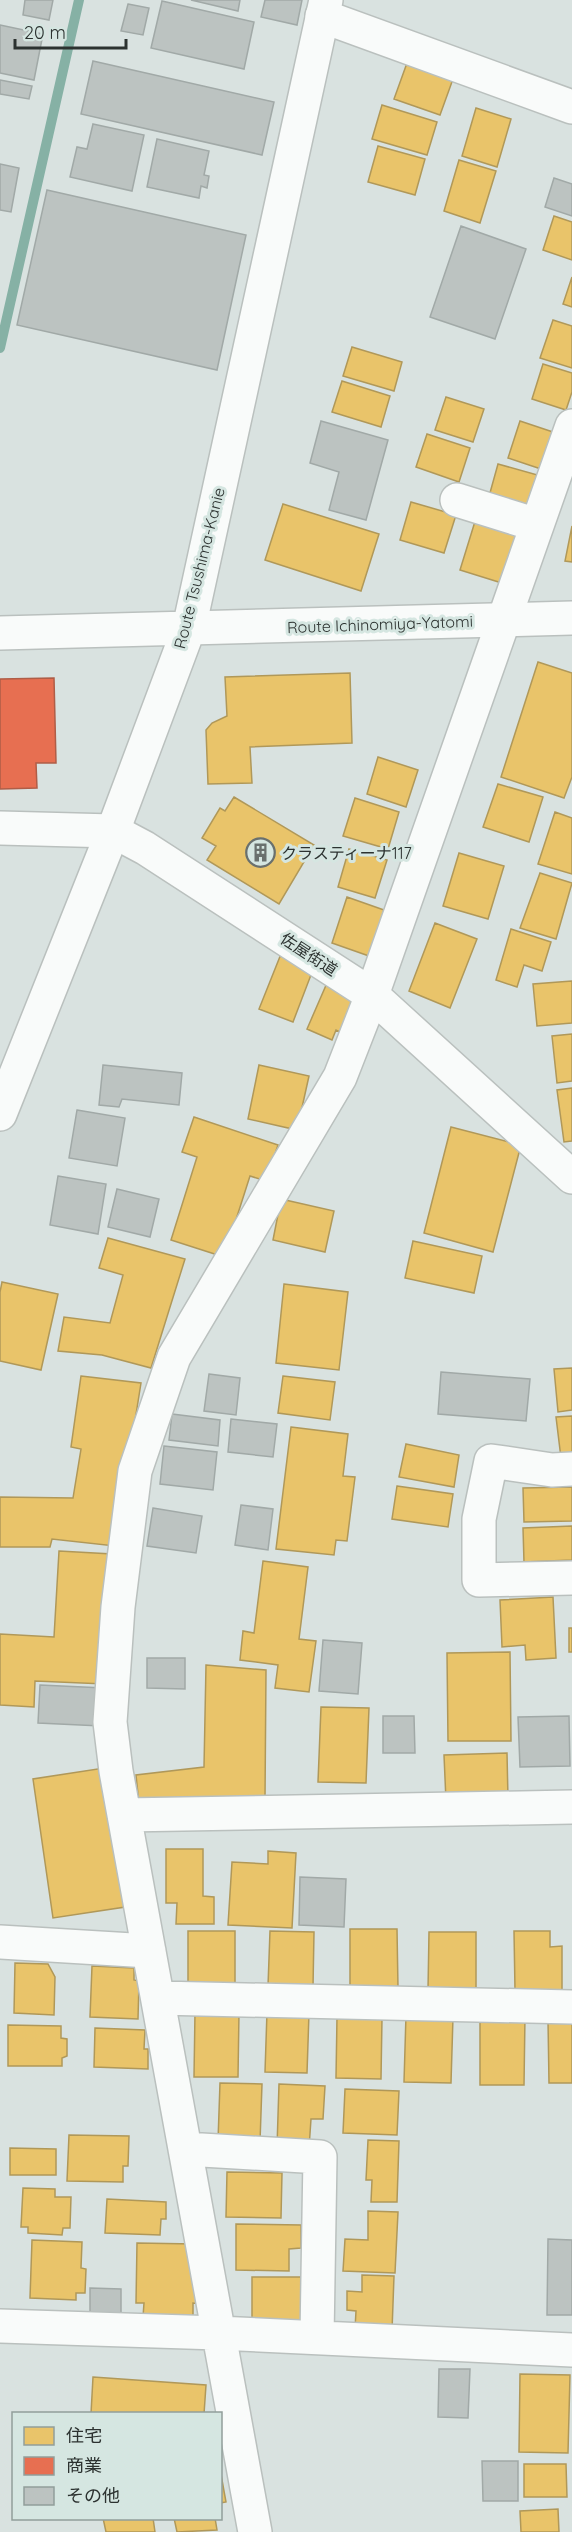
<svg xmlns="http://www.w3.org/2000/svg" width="572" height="2532" font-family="Quicksand,'Noto Sans JP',sans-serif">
	<rect width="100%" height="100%" fill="#d9e2e0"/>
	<path fill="#e9c46a" stroke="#b09859" stroke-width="1.5" d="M407,63L453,79L440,115L394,99Z
		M382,105L437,122L427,155L372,139Z
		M476,108L511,119L497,167L462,156Z
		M378,146L425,159L415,195L368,182Z
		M459,160L496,171L480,223L444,211Z
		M554,216L572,222V260L543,250Z
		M572,277V307L563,304Z
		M553,320L572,326V368L540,358Z
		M352,347L402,362L394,391L343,376Z
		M543,364L572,373V392L566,410L532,399Z
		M342,381L390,396L381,427L332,412Z
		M446,397L484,409L473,442L435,430Z
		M520,421L556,433L544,470L508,458Z
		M427,434L470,448L459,482L416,467Z
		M498,464L541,476L532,512L488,500Z
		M411,502L456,515L444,553L400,540Z
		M283,504L379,534L361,591L265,560Z
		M477,515L521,528L505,584L460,570Z
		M572,526V562L565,561Z
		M538,662L572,673V777L564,798L501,777Z
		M350,673L352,743L250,747L252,783L208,784L206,730L212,723L227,716L225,677Z
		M378,757L418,770L406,807L367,794Z
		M498,784L543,797L529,842L483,827Z
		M234,797L314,845L279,904L207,860L216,846L202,838L220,808L225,811Z
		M355,798L399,812L388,849L343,836Z
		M555,812L572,818V874L538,864Z
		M349,849L387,860L375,898L338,887Z
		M459,853L504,866L488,919L443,906Z
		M540,873L572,883L556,939L520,928Z
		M347,897L384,910L369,956L332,943Z
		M435,923L477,939L450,1008L409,991Z
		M511,929L551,942L542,971L524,965L517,987L496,980Z
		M281,954L314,967L293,1022L259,1009Z
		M572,981V1023L537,1026L533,984Z
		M327,983L364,999L348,1036L336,1030L332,1040L307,1029Z
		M572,1034V1081L557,1083L552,1036Z
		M259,1065L309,1076L297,1130L248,1119Z
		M572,1088V1141L564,1142L557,1090Z
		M194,1117L278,1145L266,1181L250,1176L224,1257L171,1240L197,1157L182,1152Z
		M451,1127L521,1145L493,1252L424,1233Z
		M281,1199L334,1211L325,1252L273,1240Z
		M108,1238L185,1259L151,1368L102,1355L58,1351L64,1317L110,1323L123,1275L99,1268Z
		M413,1241L482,1256L474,1293L405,1278Z
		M2,1282L58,1294L41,1370L0,1361V1292Z
		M284,1284L348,1292L339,1370L276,1363Z
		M572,1368V1410L558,1412L554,1369Z
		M81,1376L141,1383L115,1546L52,1539L50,1547H0V1497L73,1498L81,1449L71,1447Z
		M283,1376L335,1382L330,1420L278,1413Z
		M572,1416V1457L561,1458L556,1417Z
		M291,1427L348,1434L343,1476L355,1477L347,1541L336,1540L334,1555L276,1549Z
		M406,1444L459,1455L454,1487L399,1477Z
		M397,1486L453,1494L448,1527L392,1519Z
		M572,1487V1521L524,1522L523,1488Z
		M572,1526V1560L524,1562L523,1528Z
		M59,1551L112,1554L105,1684L35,1681L34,1707L0,1705V1634L54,1637Z
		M263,1561L308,1567L299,1639L316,1641L309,1692L275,1688L278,1665L240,1660L243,1631L254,1633Z
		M553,1597L556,1658L526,1660L525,1645L502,1647L500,1600Z
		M569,1628H572V1652H569Z
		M510,1652L511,1741H448L447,1653Z
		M206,1665L266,1670L265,1799L139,1804L136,1775L204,1767Z
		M321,1707L369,1708L366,1783L318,1782Z
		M507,1753L508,1799L446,1801L444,1755Z
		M104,1768L125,1907L53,1918L33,1779Z
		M166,1849H203V1896L214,1897V1924H176L177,1903H166Z
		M268,1851L296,1853L292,1928L228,1925L232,1862L268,1864Z
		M350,1929H397L398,1988L350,1989Z
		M188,1931H235V1984L188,1985Z
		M270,1931L314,1932L313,1987L268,1986Z
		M514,1931H550V1947L562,1946V1990H515Z
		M429,1932H476V1990H428Z
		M15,1963L48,1964L55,1977L54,2015L14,2013Z
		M92,1966L134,1968V1980L139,1981L138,2019L90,2017Z
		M195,2012L239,2013L238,2077H194Z
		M267,2012L309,2013L307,2073L265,2072Z
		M406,2015L453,2017L451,2083L404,2082Z
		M480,2015L525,2016L524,2085H480Z
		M337,2017L382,2018L381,2079L336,2078Z
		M548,2020H572V2083H549Z
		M8,2025L61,2026V2038L67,2039V2056L62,2058V2066H8Z
		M95,2028L145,2030L144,2049H148V2069L94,2067Z
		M220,2083L262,2084L260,2142L218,2141Z
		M279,2084L325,2086L323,2119H311L309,2148L277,2147Z
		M345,2089L399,2091L397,2135L343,2133Z
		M69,2135L129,2136L128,2166H123V2182L67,2181Z
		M368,2140L399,2141L397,2202H371L372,2180H366Z
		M10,2148L56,2149V2175H10Z
		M227,2172L282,2173L281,2218L226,2217Z
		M23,2188L55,2189V2197H71L70,2228H63L62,2235L28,2233V2227H21Z
		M107,2199L166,2202V2219H161L160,2235L105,2233Z
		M368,2211L398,2212L395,2273L343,2271L345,2239L368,2240Z
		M236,2224L301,2225V2248L289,2249V2271L236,2270Z
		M32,2240L82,2242L81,2268L86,2269L85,2293H76V2300L30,2298Z
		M137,2243L194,2244L202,2304L193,2303V2318L143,2317L144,2303H136Z
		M362,2275L394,2276L392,2331L355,2329L356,2311L347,2310V2291L362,2292Z
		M252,2277H306L305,2321L252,2320Z
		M520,2374L570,2375L568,2453L519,2452Z
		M93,2377L206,2385L204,2414H91Z
		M524,2464H566L567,2497H524Z
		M220,2469L226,2502L220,2503Z
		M558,2509L559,2532H521L520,2511Z
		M103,2518H153L155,2532H106Z
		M174,2518H215L217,2530L177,2532Z"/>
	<path fill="#e76f51" stroke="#af5d47" stroke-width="1.5" d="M54,678L56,763H36L37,788L0,789V679Z"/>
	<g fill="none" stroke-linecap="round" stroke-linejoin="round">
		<path stroke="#86b1a5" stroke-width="10" d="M0,348L79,0"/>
	</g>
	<path fill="#bcc3c1" stroke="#a1a9a7" stroke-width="1.5" d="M25,0H53L49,20L23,15Z
		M191,0H240L238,11Z
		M265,0H302L297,25L261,17Z
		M162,1L254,22L244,69L151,48Z
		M128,4L149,8L143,35L121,31Z
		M0,25L43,34L34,80L0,73Z
		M93,61L274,102L262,155L81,114Z
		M0,80L32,86L29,99L0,94Z
		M93,124L144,135L132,191L70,177L77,147L87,149Z
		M157,139L209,151L204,175L209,176L207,188L201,186L199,198L147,187Z
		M0,164L19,168L11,212L0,210Z
		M554,178L572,184V216L545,207Z
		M47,190L246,235L217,370L17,325Z
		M461,226L526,249L495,339L430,317Z
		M321,421L388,440L366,520L329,510L339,472L310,463Z
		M103,1065L182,1073L179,1105L122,1099L119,1107L99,1105Z
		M77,1110L125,1118L117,1166L69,1158Z
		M58,1176L106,1184L98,1234L50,1225Z
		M117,1189L159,1199L150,1237L108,1227Z
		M441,1372L530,1379L526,1421L438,1414Z
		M209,1374L240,1378L236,1415L204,1411Z
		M172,1414L220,1420L218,1446L169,1440Z
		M231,1419L277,1424L273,1457L228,1452Z
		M164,1446L217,1452L213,1490L160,1484Z
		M241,1505L273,1509L268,1550L235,1545Z
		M153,1508L202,1516L196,1553L147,1546Z
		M323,1640L362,1643L358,1694L319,1691Z
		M147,1658H185V1689L147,1688Z
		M40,1685L104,1688L101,1726L38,1723Z
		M383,1716H414L415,1753H383Z
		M569,1716L570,1766L520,1767L518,1717Z
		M300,1877L346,1879L344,1927L299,1925Z
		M548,2239L572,2240V2315H547Z
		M90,2288L121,2289V2317H90Z
		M439,2369H470L468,2418L438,2417Z
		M482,2461H518V2501H483Z"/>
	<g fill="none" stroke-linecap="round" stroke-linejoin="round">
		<defs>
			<path id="street" d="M322,16L572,107
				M457,500L537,525
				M0,828L113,831L145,848L372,995L572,1177
				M572,1469L552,1470L491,1461L479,1519V1580L572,1578
				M124,1815L572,1807
				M0,1942L149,1951
				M158,1998L572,2007
				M185,2149L320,2157L317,2337
				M0,2326L218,2333L572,2350
				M255,2532L116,1771L110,1722L118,1607L135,1471L174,1357L340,1077L372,995L572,426"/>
			<path id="secondary" d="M0,633L572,618
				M0,1114L113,831L189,628L326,0"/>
		</defs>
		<use href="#street" stroke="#bac0be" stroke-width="36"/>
		<use href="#secondary" stroke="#bac0be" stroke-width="36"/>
		<use href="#street" stroke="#f9fbfa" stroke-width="33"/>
		<use href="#secondary" stroke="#f9fbfa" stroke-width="33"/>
	</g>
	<defs>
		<symbol id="building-ring" viewBox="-11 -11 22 22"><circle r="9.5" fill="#d5e6e1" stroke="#69706e" stroke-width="1.5"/><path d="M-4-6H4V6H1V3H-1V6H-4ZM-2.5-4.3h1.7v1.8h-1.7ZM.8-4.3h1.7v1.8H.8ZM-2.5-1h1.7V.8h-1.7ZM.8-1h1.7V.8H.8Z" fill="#69706e"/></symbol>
	</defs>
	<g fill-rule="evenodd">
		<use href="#building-ring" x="244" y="836" width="33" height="33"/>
	</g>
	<g text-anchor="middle" stroke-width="6" stroke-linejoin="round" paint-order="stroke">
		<g font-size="16" fill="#2c3230" stroke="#d5e6e1">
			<text transform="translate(199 568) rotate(-76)" y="6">Route Tsushima-Kanie</text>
			<text transform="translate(380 624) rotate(-2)" y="6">Route Ichinomiya-Yatomi</text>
			<text transform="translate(309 954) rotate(33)" y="6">佐屋街道</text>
		</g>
		<g font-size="16" fill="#2c3230" stroke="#d5e6e1" text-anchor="start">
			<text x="281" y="859">クラスティーナ117</text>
		</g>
	</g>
	<rect x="12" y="2412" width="210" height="108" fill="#d5e6e1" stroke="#919e9a" stroke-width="1.5"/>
	<rect x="24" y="2427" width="30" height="18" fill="#e9c46a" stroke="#919e9a" stroke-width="1.5"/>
	<text x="66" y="2442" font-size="18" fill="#2c3230">住宅</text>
	<rect x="24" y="2457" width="30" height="18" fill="#e76f51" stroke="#919e9a" stroke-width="1.5"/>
	<text x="66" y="2472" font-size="18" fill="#2c3230">商業</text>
	<rect x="24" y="2487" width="30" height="18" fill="#bcc3c1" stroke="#919e9a" stroke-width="1.5"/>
	<text x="66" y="2502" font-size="18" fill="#2c3230">その他</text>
	<path d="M15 39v9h111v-9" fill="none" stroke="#2c3230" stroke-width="3"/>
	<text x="24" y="39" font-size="18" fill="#2c3230" stroke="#d5e6e1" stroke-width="4.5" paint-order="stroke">20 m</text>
</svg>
